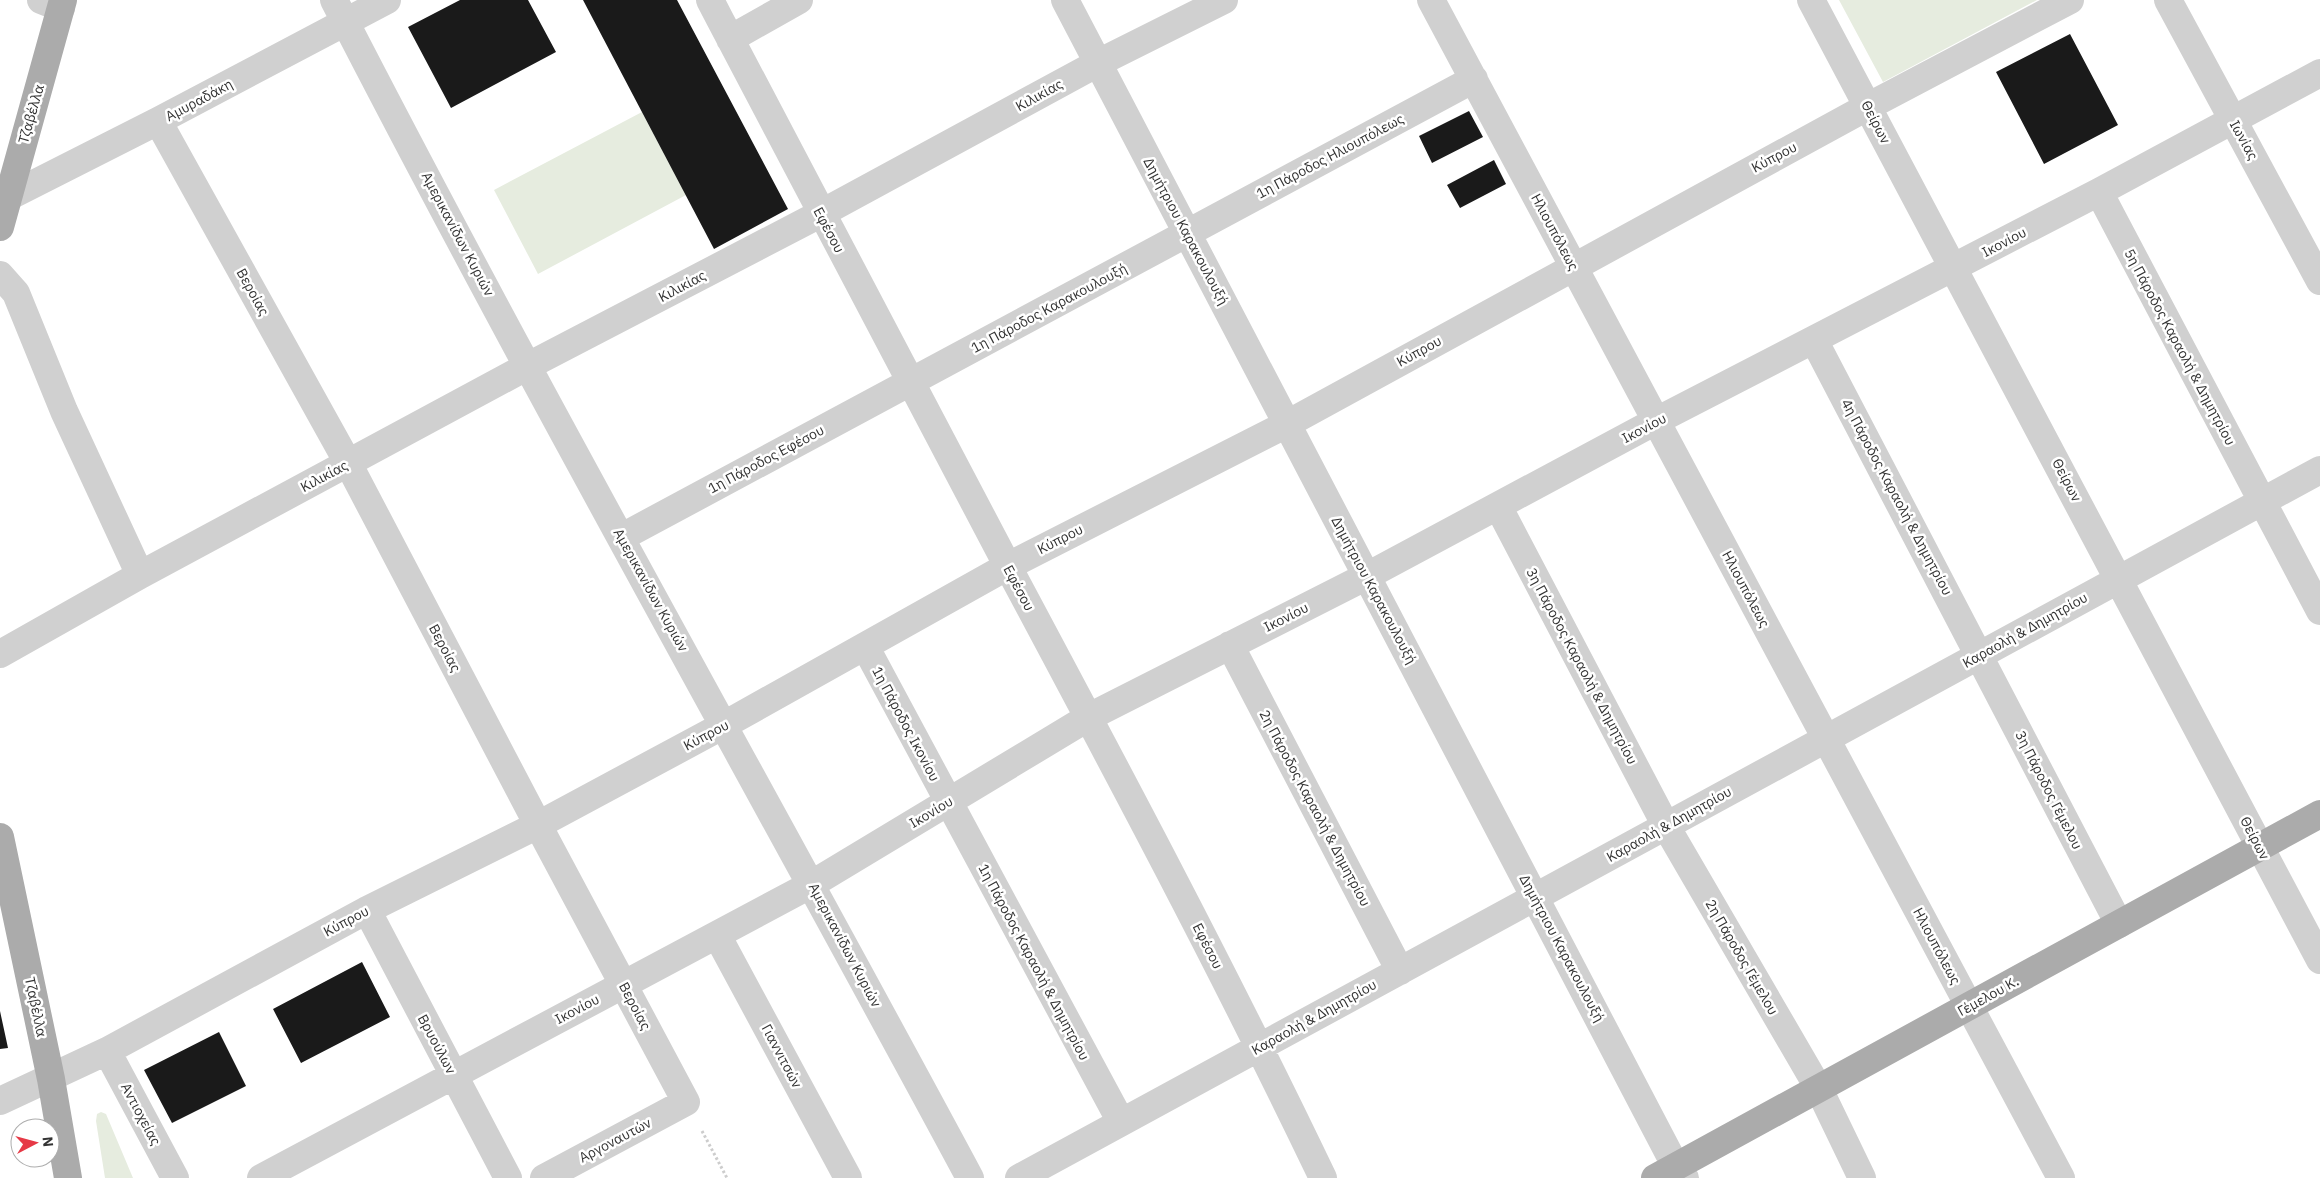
<svg xmlns="http://www.w3.org/2000/svg" width="2320" height="1178" font-family="'IBM Plex Sans',sans-serif">
	<rect width="100%" height="100%" fill="#fff"/>
	<path fill="#e6ecdf" d="M1839,0H2037L1883,82Z
		M642,112L686,195L538,274L494,190Z
		M101,1112L106,1114L133,1178H105L96,1121L97,1114Z"/>
	<path fill="#1a1a1a" d="M460,0H528L556,52L451,108L408,27Z
		M583,0H677L788,209L714,249Z
		M2070,34L2118,125L2044,164L1996,72Z
		M1469,111L1483,137L1432,163L1419,136Z
		M1494,160L1506,184L1460,208L1447,185Z
		M362,962L390,1017L301,1063L273,1009Z
		M0,1011L8,1048L0,1049Z
		M219,1032L246,1086L172,1123L144,1070Z"/>
	<g fill="none" stroke-linecap="round" stroke-linejoin="round">
		<path stroke="#cdcdcd" stroke-width="3" stroke-dasharray="2.5 2.5" stroke-linecap="butt" d="M702,1131L727,1178"/>
		<path stroke="#d0d0d0" stroke-width="28" d="M41,0L61,8
			M334,0C538,397 759,785 970,1178
			M710,0C807,188 906,375 1005,561C1114,765 1223,969 1323,1178
			M1065,0L1676,1167L1685,1178
			M1431,0L2061,1178
			M1811,0L2320,960
			M2168,0L2320,281
			M730,39L799,0
			M158,121L348,463L538,825L686,1102L544,1178
			M2099,192L2320,611
			M8,197L158,121L387,0
			M0,275L16,293L64,411L140,575
			M1814,340L2119,924
			M1498,506L1666,826L1819,1089L1862,1178
			M622,537L1474,79
			M1230,645L1400,971
			M865,646L1121,1122
			M0,654L140,575L528,366L820,214L1098,63L1224,0
			M367,910L508,1178
			M717,935L848,1178
			M107,1051L175,1178
			M0,1101L107,1051L367,910L538,825L724,725L1008,566L1287,424L1867,107L2070,0
			M261,1178L812,884L1089,717L1367,576L1656,421L2099,192L2320,73
			M1019,1178L2320,470"/>
		<path stroke="#ababab" stroke-width="28" d="M0,227L63,0
			M0,837L51,1079L68,1178
			M1655,1178L2320,814"/>
	</g>
	<g text-anchor="middle" stroke-width="5" stroke-linejoin="round" paint-order="stroke">
		<g font-size="14" fill="#333" stroke="#fff">
			<text transform="translate(1039 95) rotate(-29)" y="5">Κιλικίας</text>
			<text transform="translate(199 100) rotate(-28)" y="5">Αμυραδάκη</text>
			<text transform="translate(31 114) rotate(-74)" y="5">Τζαβέλλα</text>
			<text transform="translate(1876 122) rotate(62)" y="5">Θείρων</text>
			<text transform="translate(2244 140) rotate(61)" y="5">Ιωνίας</text>
			<text transform="translate(1330 156) rotate(-28)" y="5">1η Πάροδος Ηλιουπόλεως</text>
			<text transform="translate(1774 157) rotate(-28)" y="5">Κύπρου</text>
			<text transform="translate(829 230) rotate(62)" y="5">Εφέσου</text>
			<text transform="translate(1186 231) rotate(62)" y="5">Δημήτριου Καρακουλουξή</text>
			<text transform="translate(1555 232) rotate(62)" y="5">Ηλιουπόλεως</text>
			<text transform="translate(458 234) rotate(62)" y="5">Αμερικανίδων Κυριών</text>
			<text transform="translate(2004 242) rotate(-28)" y="5">Ικονίου</text>
			<text transform="translate(682 286) rotate(-28)" y="5">Κιλικίας</text>
			<text transform="translate(253 292) rotate(61)" y="5">Βεροίας</text>
			<text transform="translate(1049 308) rotate(-28)" y="5">1η Πάροδος Καρακουλουξή</text>
			<text transform="translate(2180 347) rotate(62)" y="5">5η Πάροδος Καραολή &amp; Δημητρίου</text>
			<text transform="translate(1419 351) rotate(-29)" y="5">Κύπρου</text>
			<text transform="translate(1644 428) rotate(-28)" y="5">Ικονίου</text>
			<text transform="translate(766 459) rotate(-28)" y="5">1η Πάροδος Εφέσου</text>
			<text transform="translate(324 476) rotate(-28)" y="5">Κιλικίας</text>
			<text transform="translate(2067 480) rotate(62)" y="5">Θείρων</text>
			<text transform="translate(1897 497) rotate(62)" y="5">4η Πάροδος Καραολή &amp; Δημητρίου</text>
			<text transform="translate(1060 539) rotate(-27)" y="5">Κύπρου</text>
			<text transform="translate(1019 588) rotate(62)" y="5">Εφέσου</text>
			<text transform="translate(1746 589) rotate(62)" y="5">Ηλιουπόλεως</text>
			<text transform="translate(651 590) rotate(61)" y="5">Αμερικανίδων Κυριών</text>
			<text transform="translate(1374 590) rotate(62)" y="5">Δημήτριου Καρακουλουξή</text>
			<text transform="translate(1286 617) rotate(-27)" y="5">Ικονίου</text>
			<text transform="translate(2025 630) rotate(-29)" y="5">Καραολή &amp; Δημητρίου</text>
			<text transform="translate(445 648) rotate(62)" y="5">Βεροίας</text>
			<text transform="translate(1582 666) rotate(62)" y="5">3η Πάροδος Καραολή &amp; Δημητρίου</text>
			<text transform="translate(906 724) rotate(62)" y="5">1η Πάροδος Ικονίου</text>
			<text transform="translate(706 735) rotate(-28)" y="5">Κύπρου</text>
			<text transform="translate(2049 790) rotate(63)" y="5">3η Πάροδος Γέμελου</text>
			<text transform="translate(1315 808) rotate(62)" y="5">2η Πάροδος Καραολή &amp; Δημητρίου</text>
			<text transform="translate(931 812) rotate(-31)" y="5">Ικονίου</text>
			<text transform="translate(1669 824) rotate(-29)" y="5">Καραολή &amp; Δημητρίου</text>
			<text transform="translate(2255 838) rotate(62)" y="5">Θείρων</text>
			<text transform="translate(346 921) rotate(-28)" y="5">Κύπρου</text>
			<text transform="translate(845 945) rotate(62)" y="5">Αμερικανίδων Κυριών</text>
			<text transform="translate(1208 946) rotate(63)" y="5">Εφέσου</text>
			<text transform="translate(1937 946) rotate(62)" y="5">Ηλιουπόλεως</text>
			<text transform="translate(1562 948) rotate(62)" y="5">Δημήτριου Καρακουλουξή</text>
			<text transform="translate(1742 957) rotate(60)" y="5">2η Πάροδος Γέμελου</text>
			<text transform="translate(1034 962) rotate(62)" y="5">1η Πάροδος Καραολή &amp; Δημητρίου</text>
			<text transform="translate(1988 996) rotate(-29)" y="5">Γέμελου Κ.</text>
			<text transform="translate(635 1006) rotate(62)" y="5">Βεροίας</text>
			<text transform="translate(36 1007) rotate(78)" y="5">Τζαβέλλα</text>
			<text transform="translate(577 1009) rotate(-28)" y="5">Ικονίου</text>
			<text transform="translate(1314 1017) rotate(-29)" y="5">Καραολή &amp; Δημητρίου</text>
			<text transform="translate(437 1044) rotate(62)" y="5">Βρυούλων</text>
			<text transform="translate(782 1056) rotate(62)" y="5">Γιαννιτσών</text>
			<text transform="translate(141 1114) rotate(62)" y="5">Αντιοχείας</text>
			<text transform="translate(615 1140) rotate(-28)" y="5">Αργοναυτών</text>
		</g>
	</g>
	<g transform="translate(35 1143) rotate(84)"><circle r="24" fill="#ffffff" stroke="#adadad"/>
	<path d="M0-4L9 19L0 12L-9 19Z" fill="#e63946"/>
	<text y="-8" font-size="14" font-weight="bold" text-anchor="middle" fill="#333333">N</text>
	</g>
</svg>
